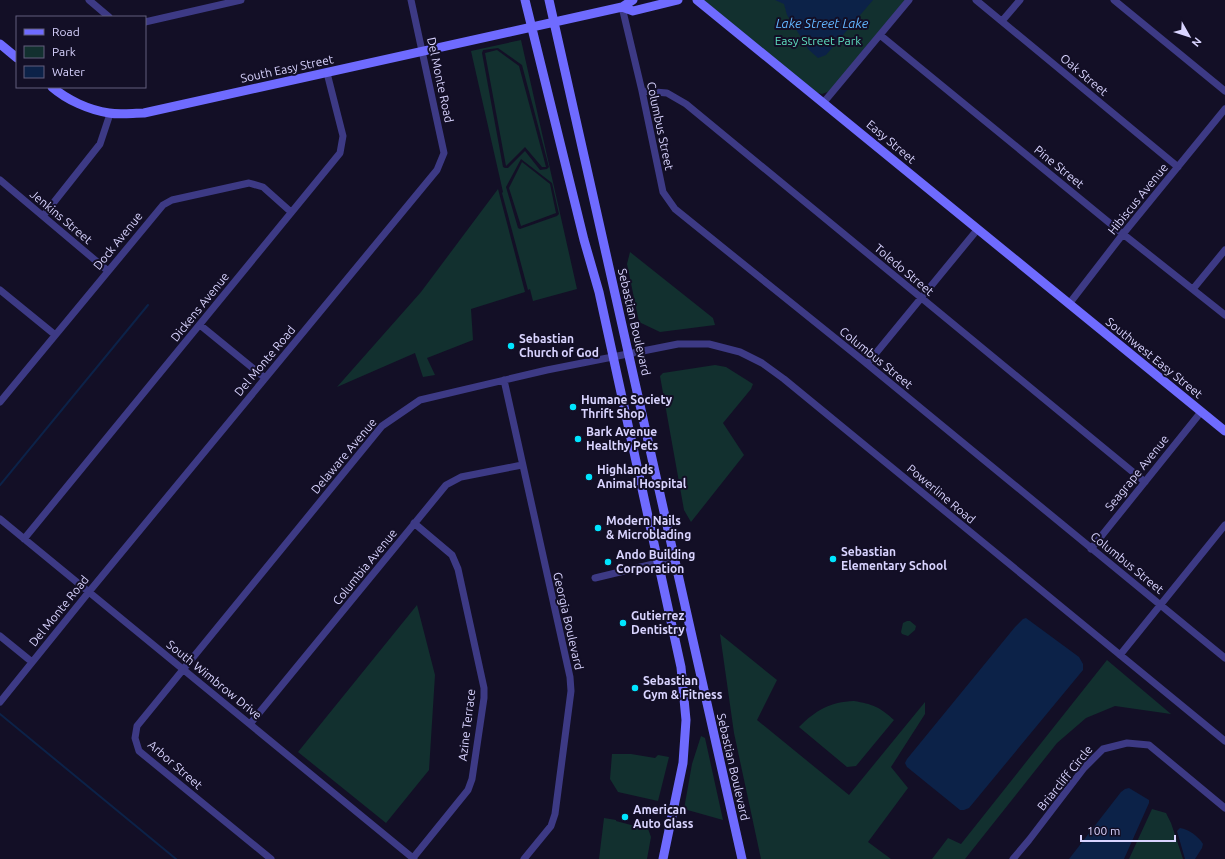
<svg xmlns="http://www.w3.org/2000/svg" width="1225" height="859" font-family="Ubuntu,sans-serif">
	<rect width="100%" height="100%" fill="#130f26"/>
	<path fill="#12302f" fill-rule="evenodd" d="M703,0H905L830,91L822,94L815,92Z
		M521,40L577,289L533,301L530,289L528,290L502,193L503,192L471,51ZM498,48L522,65L549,167L547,169L540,170L525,151L508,168H505L503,167L482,53L483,50ZM521,159L552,183L559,214L557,216L520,229L518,228L506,187Z
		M497,50L519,66L546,167H542L525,147L506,166L485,53Z
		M522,162L550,184L556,213L521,226L509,188Z
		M498,189L525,292L471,309L473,340L427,358L435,375L423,377L415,353L337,387L421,292Z
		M630,252L713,318L715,325L660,332L639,322L627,264Z
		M715,365L726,367L753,384L751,389L723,423L744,455L691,522L684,510L660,376L663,373Z
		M417,605L435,675L429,770L386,823L298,752Z
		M907,621H910L916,626L915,630L908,636L902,634L901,632L903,623Z
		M720,634L777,680L757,720L849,795L925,702V714L891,767L908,788L868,842L891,859H761L734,733Z
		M1107,660L1171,714L1115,706L1086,718L1057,743L965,859H932L948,838L961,844Z
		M854,701C872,704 880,707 894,720L856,766L847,767L799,727C816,710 830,702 854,701Z
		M701,736L705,738L723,820L684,809L692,764Z
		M612,754H631L655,758L658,755L669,757L658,801L618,792L610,779Z
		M1152,809L1166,813L1171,823L1183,859H1129Z
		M604,818L616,820V821L631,825L647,826L651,837L647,859H599Z"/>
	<path fill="#0c2248" d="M775,0H873L826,55L818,58L809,50L787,15L784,4Z
		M1026,618L1079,657L1083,664V670L969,808L964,810H960L907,767L905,763L907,759L1015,627L1023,619Z
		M1129,788L1149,800V803L1124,859H1069L1121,792L1125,789Z
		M1180,828C1189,829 1199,837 1203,844L1202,848L1195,859H1185L1177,831Z"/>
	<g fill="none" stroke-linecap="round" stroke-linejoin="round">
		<path stroke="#0c2248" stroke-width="2" d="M0,485L148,305
			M0,714L176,859"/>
		<path stroke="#3d3a85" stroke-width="7" d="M89,0L109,17
			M976,0L1178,167
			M1114,0L1225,91
			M622,7L642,91L663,192L675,209L861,359L1225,658
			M1002,21L1020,0
			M145,22L241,0
			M880,35L1123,234L1225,315
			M642,91L667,93L686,104L1145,482
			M824,102L909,0
			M0,180L108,271
			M43,216L100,144L110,114
			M1193,289L1225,250
			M0,290L54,334
			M1069,304L1123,234L1225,109
			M200,325L265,378
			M867,364L977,230
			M504,380L570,677L571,691L555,814L551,826L524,859
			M0,402L163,205L172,200L249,183L263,187L291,212
			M0,519L414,859
			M24,539L340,153L343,136L327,73
			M1091,549L1201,412
			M595,578L674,559
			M0,636L32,662
			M1120,655L1225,525
			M0,702L88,593L437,170L444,153L411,0
			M250,724L446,485L461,477L522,465
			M413,858L468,790L472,779L484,698V688L458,569L452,555L414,523
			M271,859L139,751L135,738L137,726L382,426L420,400L547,370L678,344H709L740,352L762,363L784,379L1225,741
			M1013,859L1029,840L1084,768L1103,749L1127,743L1149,745L1225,808"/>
		<path stroke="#6f6bff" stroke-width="9" d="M525,0L584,240L599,292L681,667L686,720L683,763L663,859
			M549,0L742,859
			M697,0L1225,431
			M622,7L633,11L678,0
			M0,44L17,58
			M52,87C67,100 89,110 109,113C120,115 133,113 144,113L622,7L633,0"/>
	</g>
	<g fill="#00e5ff" stroke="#130f26" stroke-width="1.5">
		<circle cx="511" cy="346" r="4"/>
		<circle cx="573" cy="407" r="4"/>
		<circle cx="578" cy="439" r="4"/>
		<circle cx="589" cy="477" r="4"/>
		<circle cx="598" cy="528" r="4"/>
		<circle cx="833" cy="559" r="4"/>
		<circle cx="608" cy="562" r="4"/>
		<circle cx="623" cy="623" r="4"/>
		<circle cx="635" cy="688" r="4"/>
		<circle cx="625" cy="817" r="4"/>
	</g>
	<g text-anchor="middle" stroke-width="4" stroke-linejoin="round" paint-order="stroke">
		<g font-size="12" fill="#5fe0c0" stroke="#130f26">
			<text x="818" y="45">Easy Street Park</text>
		</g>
		<g font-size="12" fill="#d9d4ff" stroke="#130f26">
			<text transform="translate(287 69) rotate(-12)" y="4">South Easy Street</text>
			<text transform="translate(1084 75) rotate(40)" y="4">Oak Street</text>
			<text transform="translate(440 80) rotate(78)" y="4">Del Monte Road</text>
			<text transform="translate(660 126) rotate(78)" y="4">Columbus Street</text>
			<text transform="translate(891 142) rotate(40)" y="4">Easy Street</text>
			<text transform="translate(1059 167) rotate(39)" y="4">Pine Street</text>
			<text transform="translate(1138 199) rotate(-51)" y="4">Hibiscus Avenue</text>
			<text transform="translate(61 217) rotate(40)" y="4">Jenkins Street</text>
			<text transform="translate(118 241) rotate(-51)" y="4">Dock Avenue</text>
			<text transform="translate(904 270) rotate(40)" y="4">Toledo Street</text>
			<text transform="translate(200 307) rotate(-51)" y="4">Dickens Avenue</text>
			<text transform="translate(634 322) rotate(77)" y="4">Sebastian Boulevard</text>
			<text transform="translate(876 358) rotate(39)" y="4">Columbus Street</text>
			<text transform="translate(1154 358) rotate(39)" y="4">Southwest Easy Street</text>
			<text transform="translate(265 361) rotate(-50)" y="4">Del Monte Road</text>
			<text transform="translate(344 456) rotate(-50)" y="4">Delaware Avenue</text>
			<text transform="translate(1137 473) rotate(-51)" y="4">Seagrape Avenue</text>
			<text transform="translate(941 494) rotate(40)" y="4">Powerline Road</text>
			<text transform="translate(1127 563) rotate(39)" y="4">Columbus Street</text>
			<text transform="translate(365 567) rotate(-51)" y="4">Columbia Avenue</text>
			<text transform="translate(59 611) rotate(-51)" y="4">Del Monte Road</text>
			<text transform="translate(568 621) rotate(77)" y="4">Georgia Boulevard</text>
			<text transform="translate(214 680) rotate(39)" y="4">South Wimbrow Drive</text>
			<text transform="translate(467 725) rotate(-83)" y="4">Azine Terrace</text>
			<text transform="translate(175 765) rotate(41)" y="4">Arbor Street</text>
			<text transform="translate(733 767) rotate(77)" y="4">Sebastian Boulevard</text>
			<text transform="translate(1065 778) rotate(-51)" y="4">Briarcliff Circle</text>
		</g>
		<g font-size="12" font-weight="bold" fill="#d9d4ff" stroke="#130f26" text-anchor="start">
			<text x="519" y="343">Sebastian<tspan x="519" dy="14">Church of God</tspan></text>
			<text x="581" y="404">Humane Society<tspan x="581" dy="14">Thrift Shop</tspan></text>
			<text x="586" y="436">Bark Avenue<tspan x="586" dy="14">Healthy Pets</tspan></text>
			<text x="597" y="474">Highlands<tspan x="597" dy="14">Animal Hospital</tspan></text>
			<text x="606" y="525">Modern Nails<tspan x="606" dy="14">&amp; Microblading</tspan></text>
			<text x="841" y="556">Sebastian<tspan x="841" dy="14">Elementary School</tspan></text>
			<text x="616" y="559">Ando Building<tspan x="616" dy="14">Corporation</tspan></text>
			<text x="631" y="620">Gutierrez<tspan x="631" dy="14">Dentistry</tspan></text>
			<text x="643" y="685">Sebastian<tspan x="643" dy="14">Gym &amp; Fitness</tspan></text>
			<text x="633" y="814">American<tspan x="633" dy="14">Auto Glass</tspan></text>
		</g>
		<g font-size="13" font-style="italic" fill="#62b6ff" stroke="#130f26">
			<text x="822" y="28">Lake Street Lake</text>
		</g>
	</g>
	<rect x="16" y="16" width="130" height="72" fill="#130f26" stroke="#625e7d"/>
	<rect x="24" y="29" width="20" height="6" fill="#6f6bff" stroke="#625e7d"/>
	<text x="52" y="36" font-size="12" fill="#d9d4ff">Road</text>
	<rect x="24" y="46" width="20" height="12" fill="#12302f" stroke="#625e7d"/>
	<text x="52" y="56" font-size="12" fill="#d9d4ff">Park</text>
	<rect x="24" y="66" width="20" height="12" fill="#0c2248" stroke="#625e7d"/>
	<text x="52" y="76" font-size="12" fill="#d9d4ff">Water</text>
	<g transform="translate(1189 36) rotate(129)" stroke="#130f26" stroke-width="3" paint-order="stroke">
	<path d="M0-3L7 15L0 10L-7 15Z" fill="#d9d4ff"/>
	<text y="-6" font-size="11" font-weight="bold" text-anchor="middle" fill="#d9d4ff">N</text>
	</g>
	<path d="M1081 835v6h94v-6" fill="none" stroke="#d9d4ff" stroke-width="2"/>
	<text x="1087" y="835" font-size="12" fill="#d9d4ff" stroke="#130f26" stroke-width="3" paint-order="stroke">100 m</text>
</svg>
